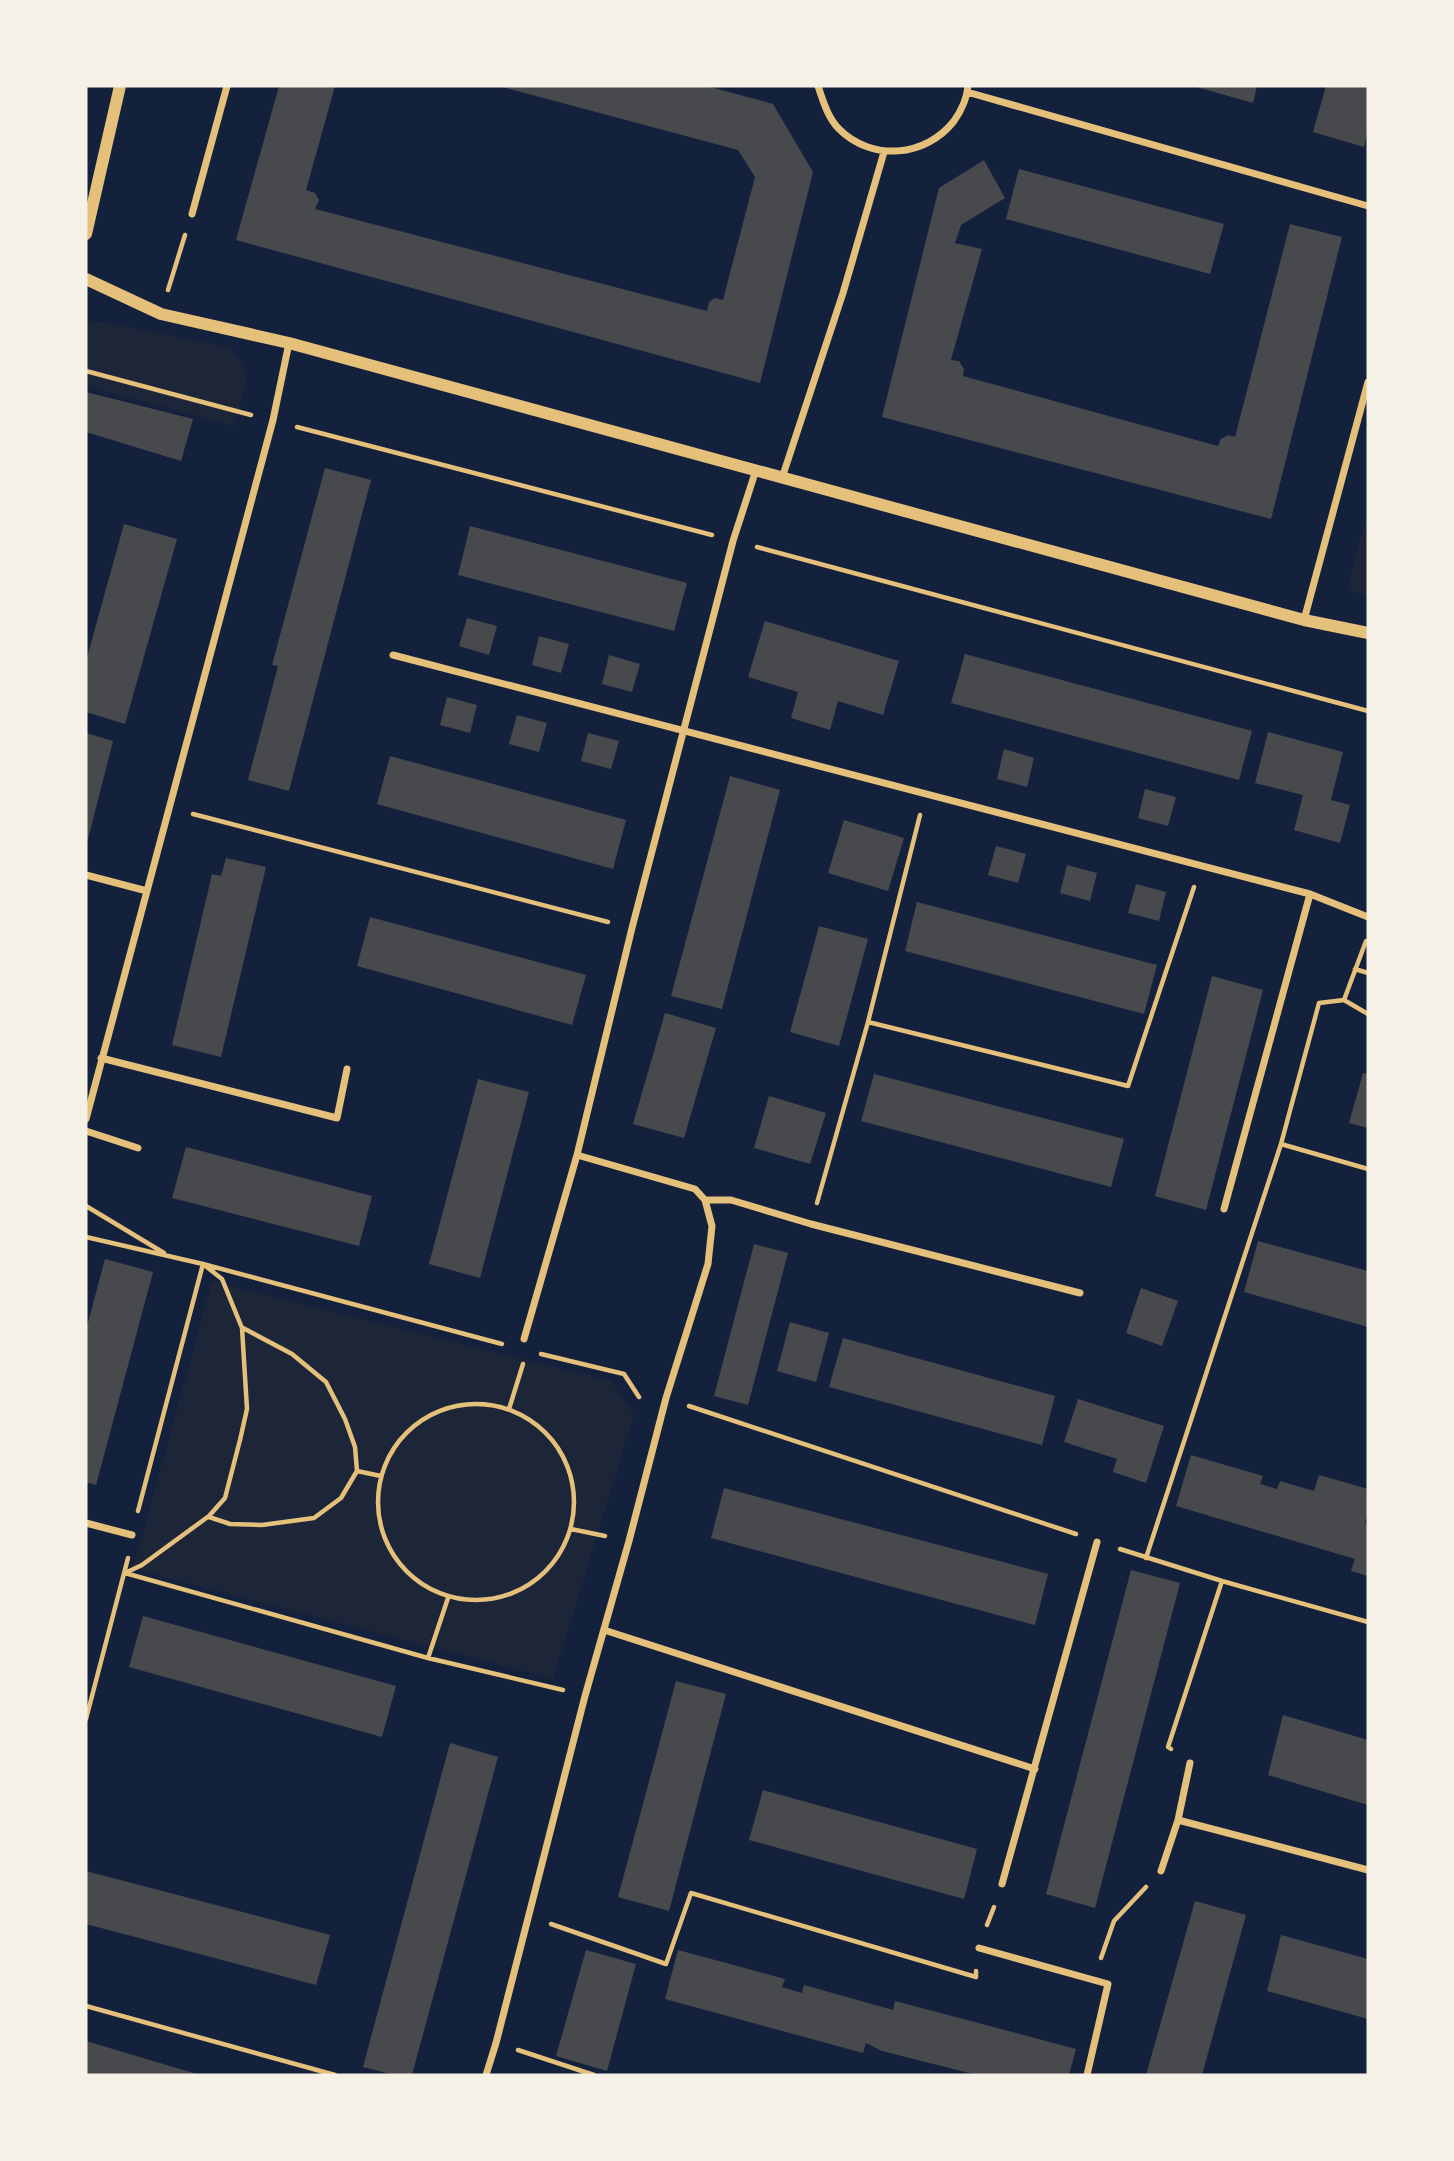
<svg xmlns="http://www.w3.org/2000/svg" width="1454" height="2161" font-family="Helvetica,sans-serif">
	<rect width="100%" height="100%" fill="#14213d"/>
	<path fill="#1d2539" d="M86,321L105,322L230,347L248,373L234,426L86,386Z
		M1368,510V596L1347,590Z
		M212,1281L612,1381L634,1415L553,1679L133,1569Z"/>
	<path fill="#48494c" d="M279,86H335L306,190L315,193L319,200L315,209L707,311L709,302L715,298L723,300L755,177L738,150L499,86H707L773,104L813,172L760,383L236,240Z
		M1193,86H1257L1253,103Z
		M1326,86H1368V130L1364,147L1313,132Z
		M984,160L1005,198L961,225L955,243L982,249L951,360L959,361L964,369L963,376L1218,446L1221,439L1228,435L1235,437L1290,224L1342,237L1271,519L882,417L939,188Z
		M1019,169L1224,224L1210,274L1006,219Z
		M86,392L193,419L181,461L86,432Z
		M325,468L371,480L289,791L248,780L278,666L272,665Z
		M124,524L177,539L125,724L86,712V661Z
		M470,526L687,583L674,631L458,575Z
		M467,618L497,626L489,655L459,646Z
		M765,621L899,661L883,715L838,701L830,730L791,718L798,692L748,677Z
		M539,636L569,644L561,673L532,665Z
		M965,654L1252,731L1239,780L951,703Z
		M609,655L640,664L632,692L602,684Z
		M447,697L477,705L470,733L440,725Z
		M517,715L547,723L539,752L509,744Z
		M1268,732L1343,752L1331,800L1350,805L1340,843L1294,830L1303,795L1255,783Z
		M86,733L113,741L87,843H86Z
		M588,733L619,741L611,769L581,761Z
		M1004,749L1034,758L1027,787L997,779Z
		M390,756L626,820L613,869L377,804Z
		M730,776L780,790L722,1009L671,996Z
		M1145,789L1176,797L1168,826L1138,818Z
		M844,820L904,838L888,891L828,873Z
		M996,846L1026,854L1018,883L988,875Z
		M226,858L266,867L221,1057L172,1045L212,874L221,876Z
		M1067,865L1097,873L1090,901L1060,893Z
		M1136,884L1166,892L1159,921L1128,913Z
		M917,902L1157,965L1144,1014L905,951Z
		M370,917L586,975L572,1025L357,966Z
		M819,926L868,939L839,1046L790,1032Z
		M1212,976L1263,990L1206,1210L1155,1196Z
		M665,1013L716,1028L684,1138L633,1124Z
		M1363,1073L1368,1074V1128L1349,1123Z
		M874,1074L1124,1139L1111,1187L861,1121Z
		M478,1079L529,1092L480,1278L429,1264Z
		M769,1096L826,1113L810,1164L754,1148Z
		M186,1147L372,1196L359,1246L172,1198Z
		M1258,1241L1368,1271V1327L1244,1292Z
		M754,1244L788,1253L748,1405L714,1396Z
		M105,1259L153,1272L96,1485L86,1482V1330Z
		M1141,1288L1178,1301L1162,1346L1126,1333Z
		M790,1322L829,1333L816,1382L777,1371Z
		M843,1338L1055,1396L1042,1445L829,1387Z
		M1078,1399L1164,1426L1146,1483L1113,1472L1117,1459L1064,1442Z
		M1191,1455L1263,1476L1260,1484L1277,1489L1280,1481L1314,1491L1319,1475L1368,1489V1513L1365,1523H1368V1576L1351,1571L1355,1559L1176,1506Z
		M724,1488L1048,1574L1035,1625L711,1538Z
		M1131,1570L1180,1583L1095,1908L1046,1894Z
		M143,1616L396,1686L382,1737L129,1667Z
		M676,1681L726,1694L669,1911L618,1897Z
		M1283,1715L1368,1740V1805L1268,1775Z
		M450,1743L498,1757L412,2075H395L363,2067Z
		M763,1790L977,1849L964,1899L749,1840Z
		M86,1871L330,1935L316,1985L86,1924Z
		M1195,1901L1246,1915L1202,2075H1146Z
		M1281,1935L1368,1959V2019L1267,1991Z
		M586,1950L636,1964L607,2071L556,2056Z
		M678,1950L785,1979L782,1987L802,1993L804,1985L893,2010L895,2001L1076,2049L1069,2075H977L882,2051L866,2043L863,2053L665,1999Z
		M86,2041L200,2075H86Z"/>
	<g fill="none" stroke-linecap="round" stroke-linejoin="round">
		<path stroke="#e5c07b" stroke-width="4.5" d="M168,290L185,235
			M86,371L251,415
			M297,427L712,535
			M757,547L1368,711
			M193,814L608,922
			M1355,969L1368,973
			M1344,1000L1368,1014
			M868,1022L1128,1086L1194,887
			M1281,1144L1368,1169
			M817,1203L868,1022L920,815
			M86,1206L164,1253
			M86,1237L203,1264L502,1344
			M203,1264L222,1279L242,1328L247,1409L240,1440L225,1498L209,1516L142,1565L125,1573L428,1658L563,1690
			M541,1354L624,1374L639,1397
			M378 1502a98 98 0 1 1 196 0a98 98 0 1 1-196 0Z
			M689,1406L1076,1534
			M509,1409L523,1364
			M357,1471L381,1476
			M138,1511L203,1264
			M209,1517L230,1524L262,1525L314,1518L341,1498L357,1471L355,1447L345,1419L326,1382L292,1354L243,1328
			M571,1529L605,1536
			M1120,1549L1222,1581L1368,1622
			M1146,1558L1281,1144L1319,1003L1344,1000L1366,941
			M428,1658L448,1598
			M86,1719L128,1558
			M1171,1749L1168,1747L1222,1581
			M551,1924L666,1964L691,1893L976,1977V1971
			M987,1925L994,1907
			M1101,1958L1114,1921L1146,1887
			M86,2006L335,2075
			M518,2050L594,2075"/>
		<path stroke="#e5c07b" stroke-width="7" d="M818,86C823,101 828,118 839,129C872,162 926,157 954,121C961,111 967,98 968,86
			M967,92L1368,206
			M192,214L227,86
			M782,478L843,293L884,152
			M1304,620L1368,382
			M393,655L1310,894L1368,917
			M86,875L147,891
			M101,1058L337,1118L347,1069
			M86,1119L273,420L289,343
			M86,1131L138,1148
			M705,1200H731L811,1224L1080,1293
			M1224,1209L1310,894
			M524,1339L577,1155
			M86,1523L132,1535
			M604,1630L1035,1769
			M1178,1820L1368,1870
			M1161,1871L1178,1820L1190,1763
			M1002,1884L1097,1542
			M979,1948L1108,1984L1087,2075
			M486,2075L496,2043L585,1696L629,1541L666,1398L708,1264L712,1226L705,1200L695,1189L577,1155L632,928L733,541L756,470"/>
		<path stroke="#e5c07b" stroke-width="12" d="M86,234L120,86
			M86,279L161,314L289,343L1304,620L1368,633"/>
	</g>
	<rect width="1454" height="2161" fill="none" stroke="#f6f1e7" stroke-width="175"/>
</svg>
